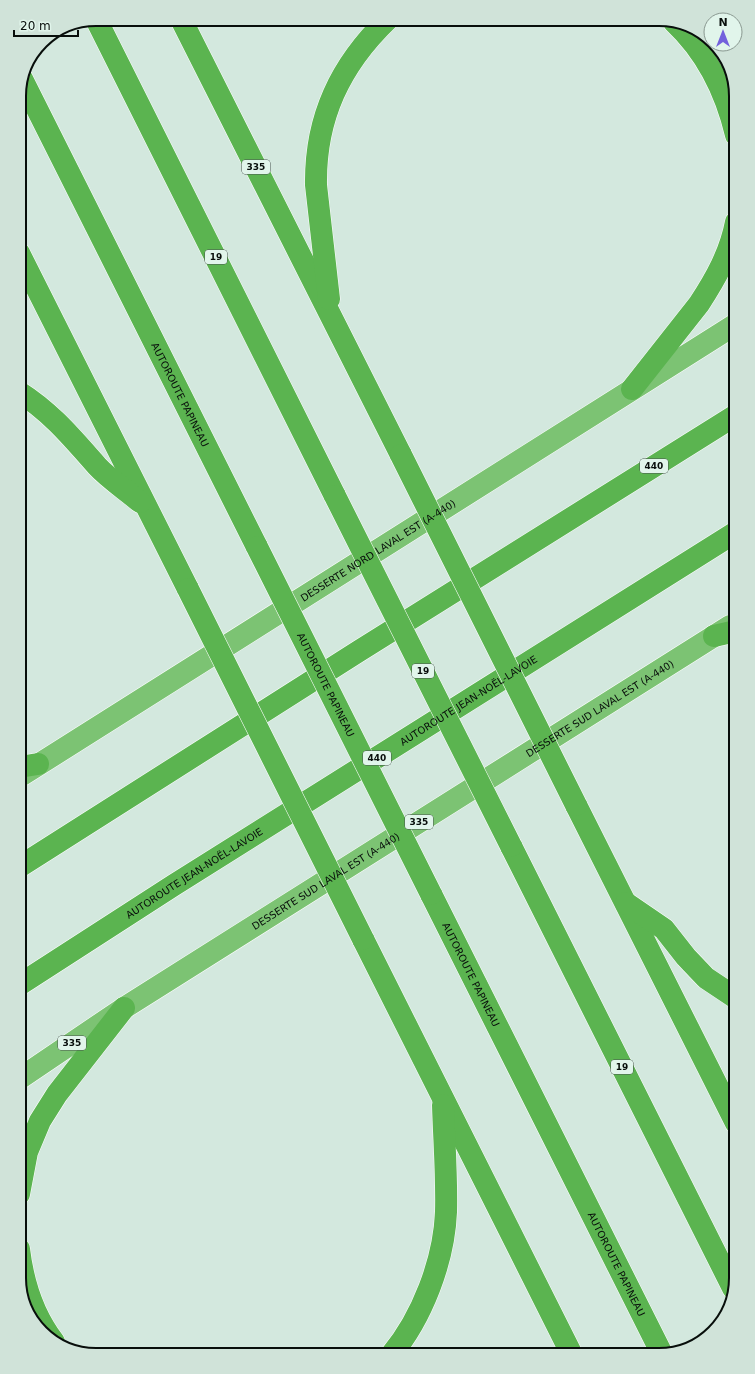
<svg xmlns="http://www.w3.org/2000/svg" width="755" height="1374" font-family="'DejaVu Sans',sans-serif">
	<rect width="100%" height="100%" fill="#d3e8de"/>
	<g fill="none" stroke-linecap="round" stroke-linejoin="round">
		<defs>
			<g id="trunk">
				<path id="s1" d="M22,775L736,324"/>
				<path id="s2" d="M19,1079L124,1008L730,626"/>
			</g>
			<g id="motorway">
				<path d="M96,19L335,496"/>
				<path d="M181,19L401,455"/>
				<path d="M674,22C706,52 726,93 736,135"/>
				<path id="s3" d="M22,79L257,547"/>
				<path d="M19,253L188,589"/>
				<path d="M329,299L316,185C315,118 340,65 388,19"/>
				<path d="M632,389L699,304C716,278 730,253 736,222"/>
				<path d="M19,392C51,412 73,439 97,466C109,479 126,490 140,502"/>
				<path d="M714,636L736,631"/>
				<path d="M19,767L38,764"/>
				<path d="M576,805L736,1123"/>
				<path d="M511,846L733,1288"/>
				<path d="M19,867L359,651L736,415"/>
				<path id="s4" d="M431,894L662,1354"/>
				<path d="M626,903L664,929L686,957L706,978L736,998"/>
				<path d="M363,939L572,1355"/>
				<path id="s5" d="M19,985L174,885L736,532"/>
				<path d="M19,1194L27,1152L40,1121L57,1094L124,1008"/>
				<path d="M19,1249C23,1282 34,1316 54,1342"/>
				<path d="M391,1355C422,1318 444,1261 446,1212C447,1176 444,1140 443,1105"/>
			</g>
		</defs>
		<use href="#trunk" stroke="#fff" stroke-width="23"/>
		<use href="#motorway" stroke="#fff" stroke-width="23"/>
		<use href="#trunk" stroke="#7cc373" stroke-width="22"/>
		<use href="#motorway" stroke="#5bb450" stroke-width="22"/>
		<defs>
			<g id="motorway-bridge">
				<path d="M401,455L576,805"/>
				<path d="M335,496L511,846"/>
				<path id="s6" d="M257,547L431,894"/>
				<path d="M188,589L363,939"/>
			</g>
		</defs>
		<use href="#motorway-bridge" stroke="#fff" stroke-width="23" stroke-linecap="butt"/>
		<use href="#motorway-bridge" stroke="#5bb450" stroke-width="22"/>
	</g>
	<g text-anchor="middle" stroke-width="3.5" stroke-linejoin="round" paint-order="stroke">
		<g fill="#e1f5eb" stroke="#49534e" stroke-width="1">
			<rect x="242" y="160" width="28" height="14" rx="3"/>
			<rect x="205" y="250" width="22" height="14" rx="3"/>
			<rect x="640" y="459" width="28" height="14" rx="3"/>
			<rect x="412" y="664" width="22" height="14" rx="3"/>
			<rect x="363" y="751" width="28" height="14" rx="3"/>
			<rect x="405" y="815" width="28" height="14" rx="3"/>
			<rect x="58" y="1036" width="28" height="14" rx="3"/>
			<rect x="611" y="1060" width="22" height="14" rx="3"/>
		</g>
		<g font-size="9" font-weight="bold" fill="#080e0b">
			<text x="256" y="170">335</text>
			<text x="216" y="260">19</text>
			<text x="654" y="469">440</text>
			<text x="423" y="674">19</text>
			<text x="377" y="761">440</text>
			<text x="419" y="825">335</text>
			<text x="72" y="1046">335</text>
			<text x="622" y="1070">19</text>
		</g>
		<g font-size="10" fill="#080e0b" stroke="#e1f5eb">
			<text dy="4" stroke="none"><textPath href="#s3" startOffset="353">AUTOROUTE PAPINEAU</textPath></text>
			<text dy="4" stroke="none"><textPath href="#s1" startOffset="421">DESSERTE NORD LAVAL EST (A-440)</textPath></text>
			<text dy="4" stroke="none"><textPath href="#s6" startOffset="154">AUTOROUTE PAPINEAU</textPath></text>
			<text dy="4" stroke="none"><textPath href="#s5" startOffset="532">AUTOROUTE JEAN-NOËL-LAVOIE</textPath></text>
			<text dy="4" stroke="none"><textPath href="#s2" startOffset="689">DESSERTE SUD LAVAL EST (A-440)</textPath></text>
			<text dy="4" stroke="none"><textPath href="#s5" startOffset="208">AUTOROUTE JEAN-NOËL-LAVOIE</textPath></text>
			<text dy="4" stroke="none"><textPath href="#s2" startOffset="365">DESSERTE SUD LAVAL EST (A-440)</textPath></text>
			<text dy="4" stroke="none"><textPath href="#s4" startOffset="90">AUTOROUTE PAPINEAU</textPath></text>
			<text dy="4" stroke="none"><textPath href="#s4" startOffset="414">AUTOROUTE PAPINEAU</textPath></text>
		</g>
	</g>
	<path d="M0 0H755V1374H0ZM96 26H659A70 70 0 0 1 729 96V1278A70 70 0 0 1 659 1348H96A70 70 0 0 1 26 1278V96A70 70 0 0 1 96 26Z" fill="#d0e3d9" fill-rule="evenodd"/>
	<path fill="none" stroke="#080e0b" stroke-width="2" d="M96 26H659A70 70 0 0 1 729 96V1278A70 70 0 0 1 659 1348H96A70 70 0 0 1 26 1278V96A70 70 0 0 1 96 26Z"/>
	<g transform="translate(723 32)"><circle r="19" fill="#e1f5eb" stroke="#8a9991"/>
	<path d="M0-3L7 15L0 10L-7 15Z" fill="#7361dc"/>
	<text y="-6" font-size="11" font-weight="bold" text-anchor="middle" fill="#080e0b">N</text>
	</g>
	<path d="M14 30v6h64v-6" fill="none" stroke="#080e0b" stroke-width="2"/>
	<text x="20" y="30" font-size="12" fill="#080e0b" stroke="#e1f5eb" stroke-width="3" paint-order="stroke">20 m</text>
</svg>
